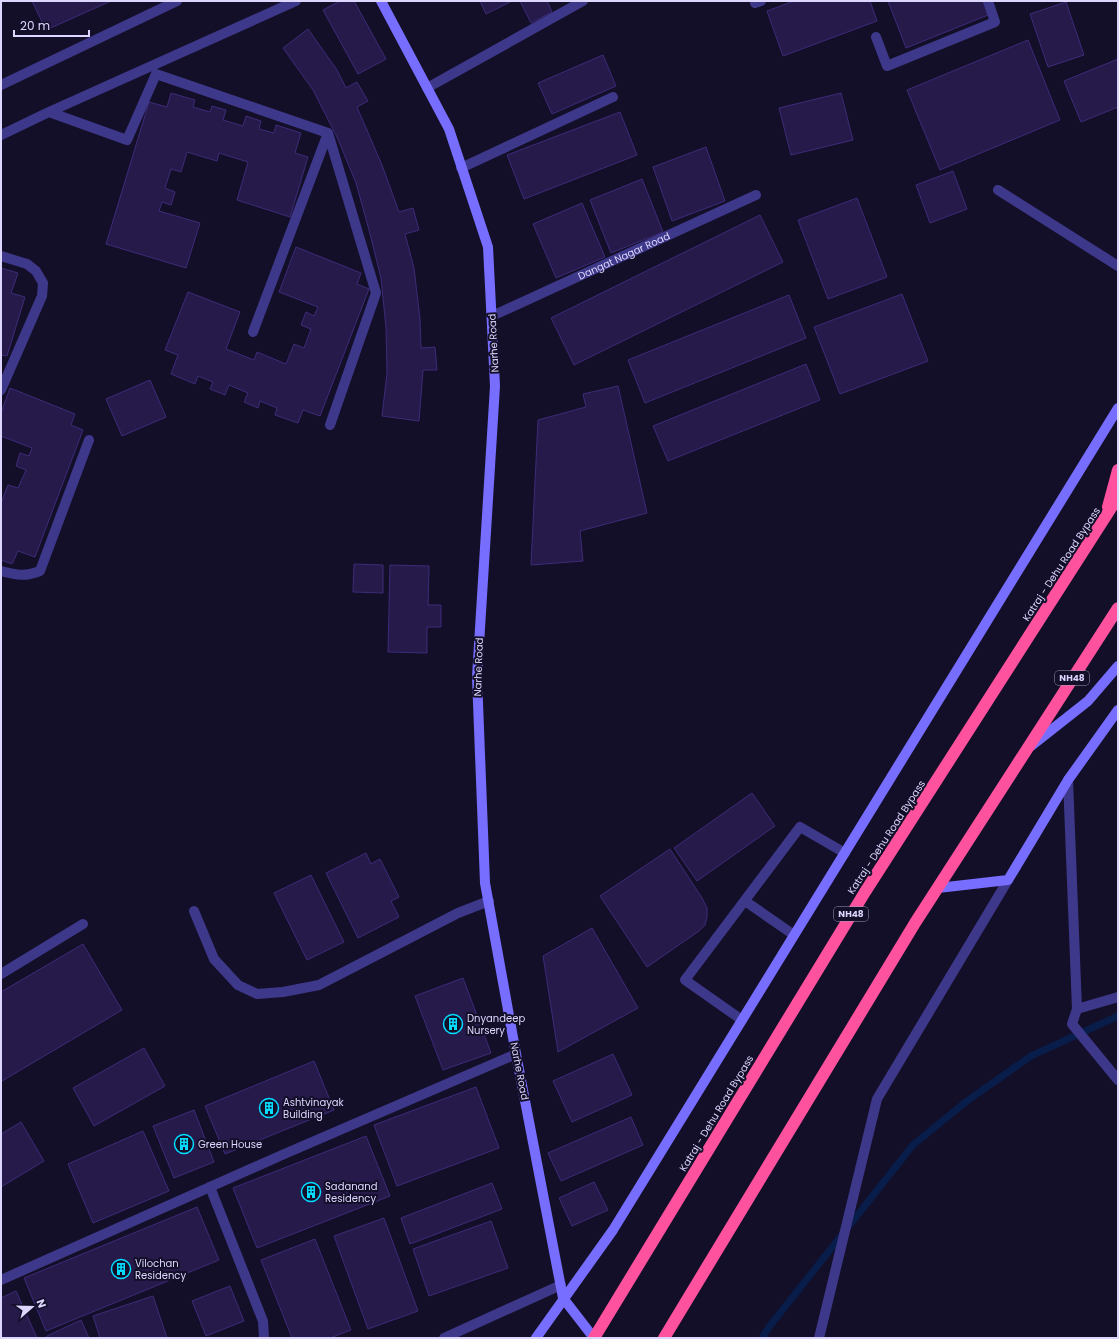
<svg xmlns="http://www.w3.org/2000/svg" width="1119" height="1339" font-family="Poppins,sans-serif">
	<rect width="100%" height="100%" fill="#140f29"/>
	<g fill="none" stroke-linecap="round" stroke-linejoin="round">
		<path stroke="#081d49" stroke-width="7" d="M762,1338L769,1327L913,1145L967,1101L1031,1056L1118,1016"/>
	</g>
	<path fill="#261a4b" stroke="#3d2b78" d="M32,1H111L46,30Z
		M340,1H354L386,59L358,74L323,10Z
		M480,1H512L486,14Z
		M520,1H547L552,12L531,23Z
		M794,1H870L877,21L783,56L767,11Z
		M888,1H983L988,15L906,48Z
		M1066,2L1084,55L1048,67L1030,14Z
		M308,29L337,70L346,88L357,82L368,101L357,107L382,165L399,212L413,208L419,230L405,234L414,268L420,319L421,348L435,347L437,370H423L419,421L382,416L387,373L386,328L381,278L369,230L356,183L337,137L313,90L283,48Z
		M1028,40L1060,120L940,170L907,90Z
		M603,55L616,86L552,114L538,83Z
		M1118,59V107L1081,122L1064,81Z
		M171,93L195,100L193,107L210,112L212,106L226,110L223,120L243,126L246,116L261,121L259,129L274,133L276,125L301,133L295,153L308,157L290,217L237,200L248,162L219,153L217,161L187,152L181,172L171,169L165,188L175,192L171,205L162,202L159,211L200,223L186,268L106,244L149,102L167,107Z
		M841,93L853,140L791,155L779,108Z
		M620,112L637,155L524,199L507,155Z
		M706,147L725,201L672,221L653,167Z
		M953,171L967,209L930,223L916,185Z
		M642,179L663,232L611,253L590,200Z
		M857,198L887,277L828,299L798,220Z
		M582,203L605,257L556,278L533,224Z
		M760,215L783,262L574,365L551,318Z
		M296,247L361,273L357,284L369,289L320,416L303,410L298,423L275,415L277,408L260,401L258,408L244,402L248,393L229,385L225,395L210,389L213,382L198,376L195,384L171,374L178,355L165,350L188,292L240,312L226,349L254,360L257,352L286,364L294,344L304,348L311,329L301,325L306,312L314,316L318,307L279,292Z
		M1,268L18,273L11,293L25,297L7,356L1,355Z
		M902,294L928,361L840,394L814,327Z
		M789,295L806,338L645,403L628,360Z
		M806,364L820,400L668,461L653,426Z
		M150,380L166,417L122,436L106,399Z
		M618,386L647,513L580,531L583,561L531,565L538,420L586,407L583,394Z
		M10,388L75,414L71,425L83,430L35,557L18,551L12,564L1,560V503L8,485L18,488L26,470L16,466L20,453L29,456L32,448L1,436V413Z
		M354,564L383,565V593L353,592Z
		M390,565L429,566L428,605H441V627H427V653L388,652Z
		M752,793L775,826L697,881L674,848Z
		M670,849L702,898L707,908V917L705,925L699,931L647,967L600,896Z
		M366,853L371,864L380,859L399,897L391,901L399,917L358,938L326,873Z
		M311,875L344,942L307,960L274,893Z
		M592,928L638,1008L558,1052L543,956Z
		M83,944L122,1010L2,1081L1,1079V992Z
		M463,978L491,1053L443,1070L415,996Z
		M144,1048L165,1086L94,1126L73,1088Z
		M613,1054L632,1095L572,1122L553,1081Z
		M314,1061L334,1110L225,1154L205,1106Z
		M476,1087L499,1148L397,1186L374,1125Z
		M194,1110L214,1162L174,1178L153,1126Z
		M631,1117L643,1145L561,1181L548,1153Z
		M21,1122L44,1161L1,1187V1134Z
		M143,1131L169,1191L93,1223L68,1164Z
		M366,1136L390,1196L257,1248L233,1188Z
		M594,1182L608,1210L572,1226L559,1198Z
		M492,1183L502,1209L410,1244L401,1218Z
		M197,1207L219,1260L46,1331L24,1278Z
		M384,1218L418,1311L368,1329L334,1236Z
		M491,1221L508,1268L429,1296L413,1249Z
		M315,1239L351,1330L330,1338H292L261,1260Z
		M230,1286L244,1321L206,1336L192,1301Z
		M16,1291L37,1338H1V1298Z
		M153,1296L167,1338H100L93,1316Z
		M81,1320L89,1338H46L47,1336Z"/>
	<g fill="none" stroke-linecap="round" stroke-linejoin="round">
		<path stroke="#3e388a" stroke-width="10" d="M755,3L761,1
			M876,37L887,66L995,22L988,1
			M1,85L177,1
			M49,112L127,140L156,74L328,133L253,332
			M328,133L376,293L330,425
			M1,135L49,112L296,1
			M998,190L1118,266
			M1,256L27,264L36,271L43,283L42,296L1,390
			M1,571C17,575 25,577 40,571L89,440
			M745,901L794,935
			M194,911L214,959L238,985L257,994L283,992L319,985L458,913L489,901
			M1,974L83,924
			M742,1020L685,980L800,827L845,853
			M444,1338L561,1285"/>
		<g stroke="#3e388a" stroke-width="10">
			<path d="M427,88L583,1"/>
			<path d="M461,168L613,97"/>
			<path id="s1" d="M492,316L756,195"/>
			<path d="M1068,780L1077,1009L1072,1024L1118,1080"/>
			<path d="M1077,1009L1118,997"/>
			<path d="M210,1187L263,1321L264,1338"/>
			<path d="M1,1280L282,1155L516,1054"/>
			<path d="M819,1338L877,1099L1008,880"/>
		</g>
		<path stroke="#776eff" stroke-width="10" d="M381,1L449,129L488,247L495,386L477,677L485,883L516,1054L563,1298L594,1338
			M1031,746L1088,701L1118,666
			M938,888L1008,880L1068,780L1118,710
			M536,1338L613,1230L1118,408"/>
		<path stroke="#ff529e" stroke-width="12" d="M1108,507L1118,470
			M594,1338L865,892L1118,497
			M664,1338L915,923L1118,608"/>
	</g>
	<defs>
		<symbol id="building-ring" viewBox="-11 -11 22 22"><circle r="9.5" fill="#140f29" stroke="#03dcff" stroke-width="1.5"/><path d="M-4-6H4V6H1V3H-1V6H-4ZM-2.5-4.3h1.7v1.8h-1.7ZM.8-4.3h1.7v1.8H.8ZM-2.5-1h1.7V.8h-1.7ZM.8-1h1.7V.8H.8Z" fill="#03dcff"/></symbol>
	</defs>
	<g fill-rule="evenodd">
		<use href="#building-ring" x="442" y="1013" width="22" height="22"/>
		<use href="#building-ring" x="258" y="1097" width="22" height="22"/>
		<use href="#building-ring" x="173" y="1133" width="22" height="22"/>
		<use href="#building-ring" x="300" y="1181" width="22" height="22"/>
		<use href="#building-ring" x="110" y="1258" width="22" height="22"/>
	</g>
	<g text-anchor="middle" stroke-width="4" stroke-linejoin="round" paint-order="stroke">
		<g fill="#140f29" stroke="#a19bbf" stroke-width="1">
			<rect x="1055" y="671" width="34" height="14" rx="3"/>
			<rect x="834" y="907" width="34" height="14" rx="3"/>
		</g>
		<g font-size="9" font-weight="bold" fill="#ddd7ff">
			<text x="1072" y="681">NH48</text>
			<text x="851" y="917">NH48</text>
		</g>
		<g font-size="10" fill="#ddd7ff" stroke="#140f29">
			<text dy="4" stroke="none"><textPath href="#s1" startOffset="145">Dangat Nagar Road</textPath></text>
			<text transform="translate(493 343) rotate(-93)" y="4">Narhe Road</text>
			<text transform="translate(1061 564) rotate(-57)" y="4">Katraj - Dehu Road Bypass</text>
			<text transform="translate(478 667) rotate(-88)" y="4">Narhe Road</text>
			<text transform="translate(886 837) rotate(-57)" y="4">Katraj - Dehu Road Bypass</text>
			<text transform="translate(520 1071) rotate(79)" y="4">Narhe Road</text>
			<text transform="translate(716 1113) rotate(-59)" y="4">Katraj - Dehu Road Bypass</text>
		</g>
		<g font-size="10" fill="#ddd7ff" stroke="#140f29" text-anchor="start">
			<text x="467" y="1022">Dnyandeep<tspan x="467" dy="12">Nursery</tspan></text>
			<text x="283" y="1106">Ashtvinayak<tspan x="283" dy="12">Building</tspan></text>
			<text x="198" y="1148">Green House</text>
			<text x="325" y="1190">Sadanand<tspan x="325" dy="12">Residency</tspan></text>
			<text x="135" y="1267">Vilochan<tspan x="135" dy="12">Residency</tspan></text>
		</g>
	</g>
	<rect width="1119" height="1339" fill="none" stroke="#ddd7ff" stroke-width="4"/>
	<g transform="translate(32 1307) rotate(70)" stroke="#140f29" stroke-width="3" paint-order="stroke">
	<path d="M0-3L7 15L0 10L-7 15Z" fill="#ddd7ff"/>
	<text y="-6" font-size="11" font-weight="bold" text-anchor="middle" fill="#ddd7ff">N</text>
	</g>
	<path d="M14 30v6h75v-6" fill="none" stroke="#ddd7ff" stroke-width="2"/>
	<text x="20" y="30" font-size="12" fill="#ddd7ff" stroke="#140f29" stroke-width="3" paint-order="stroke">20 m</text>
</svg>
